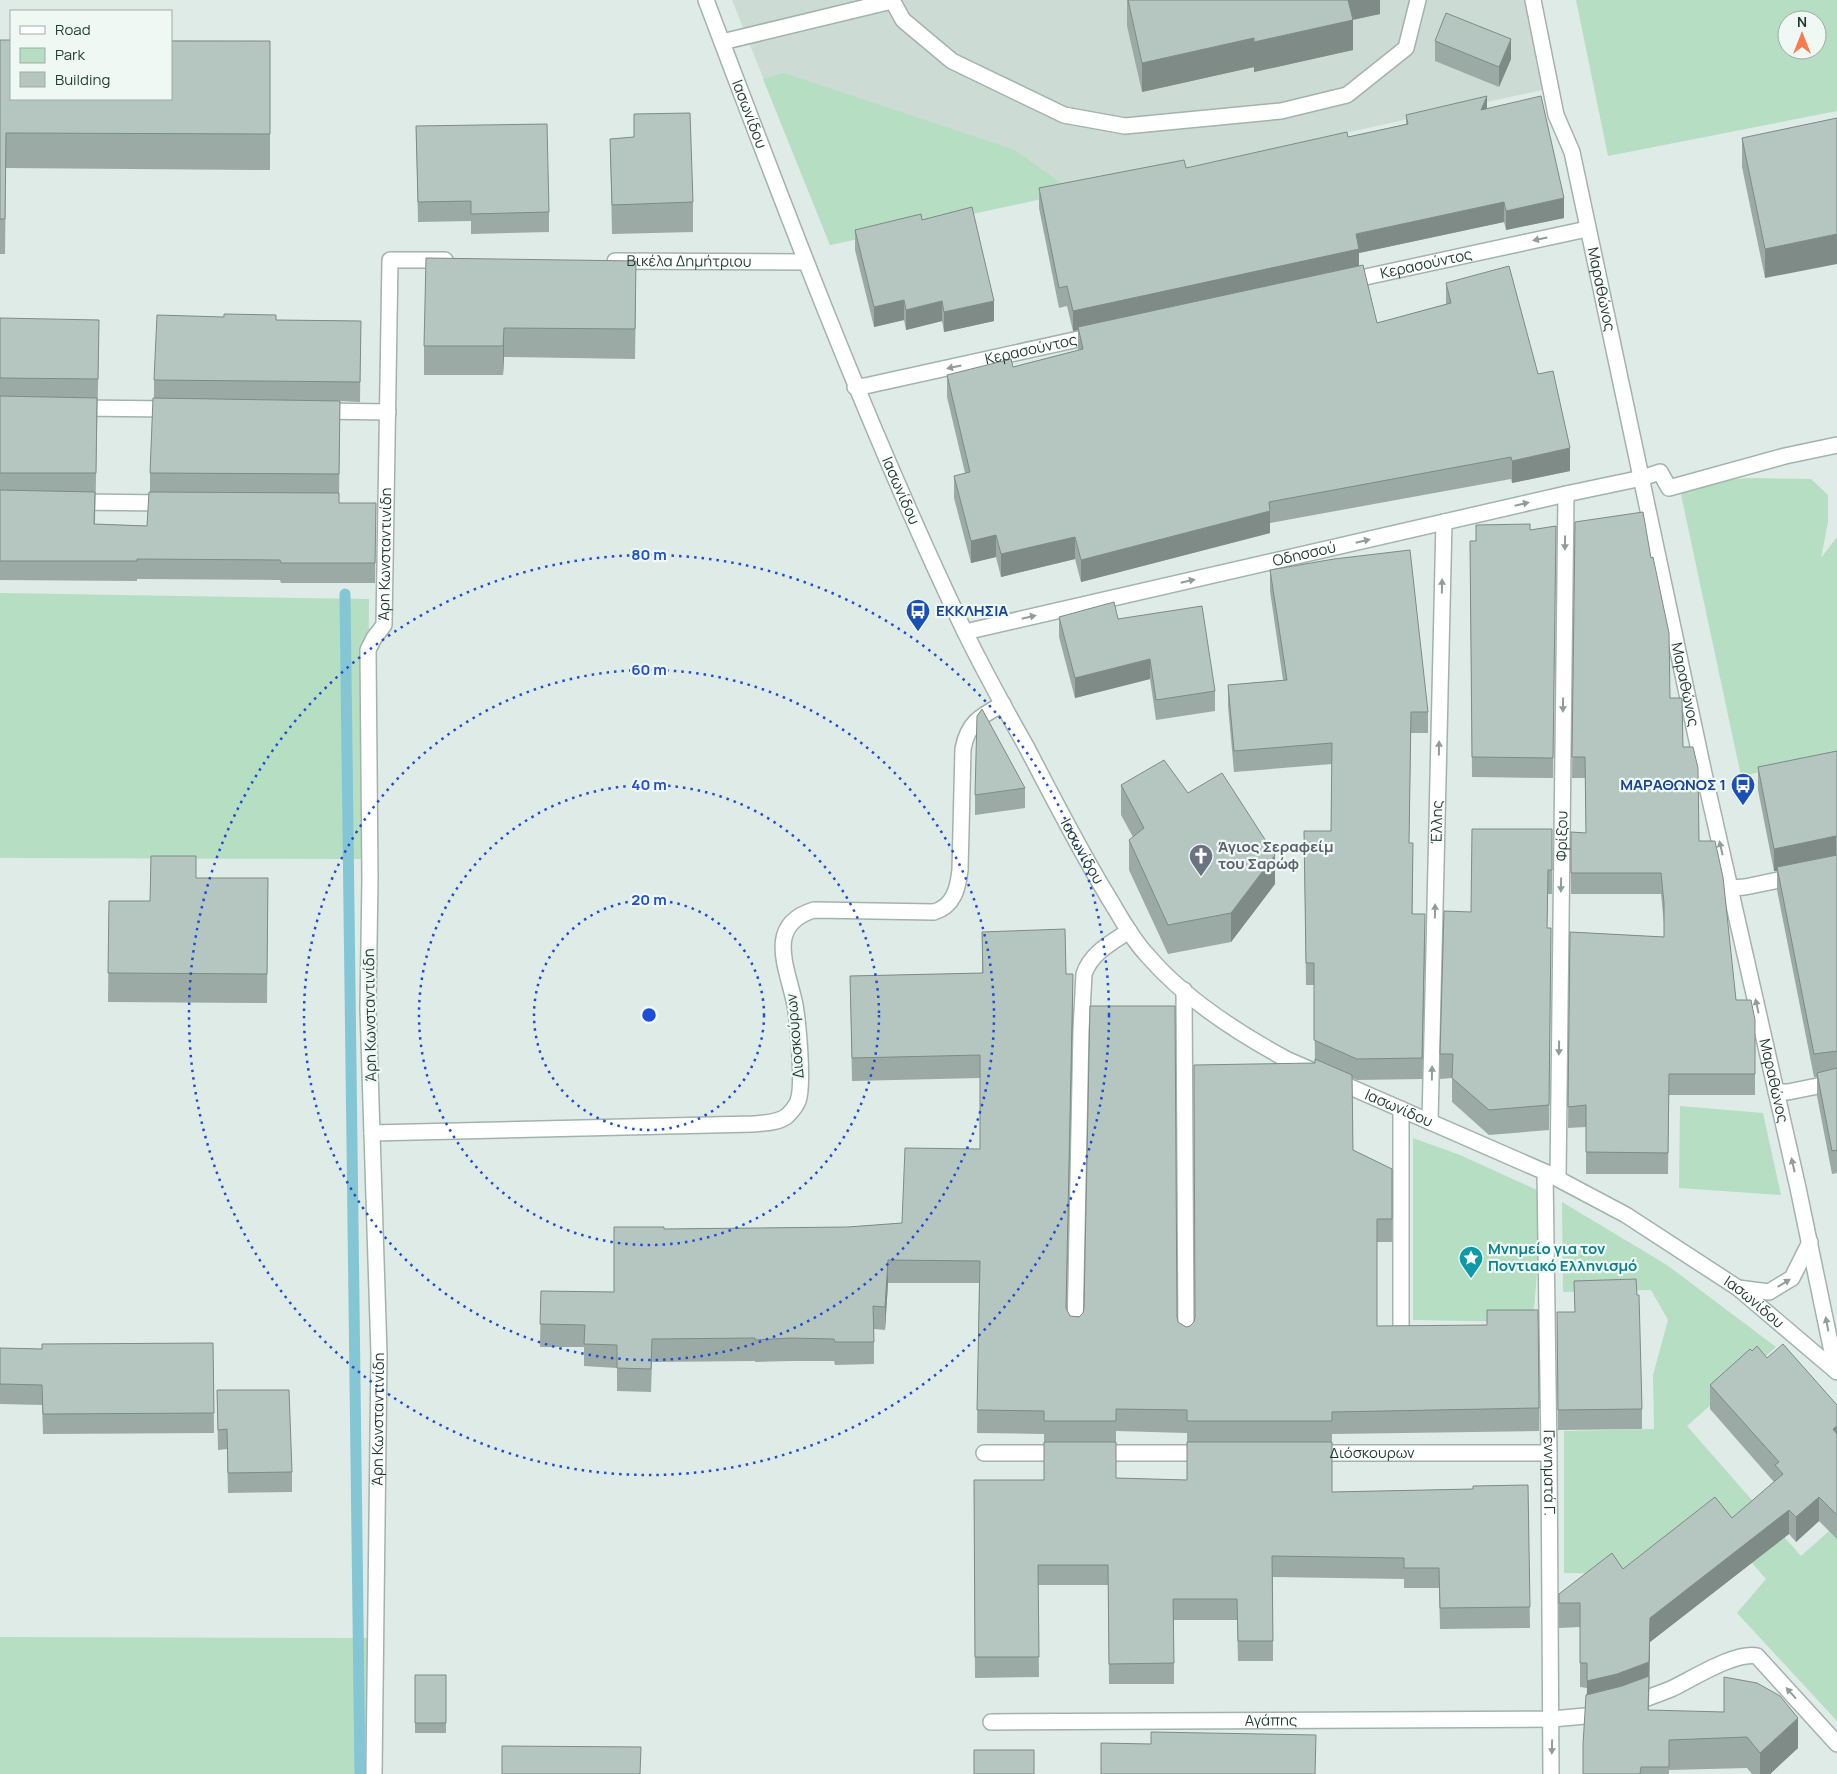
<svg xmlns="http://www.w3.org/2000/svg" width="1837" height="1774" font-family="Manrope,sans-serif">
	<rect width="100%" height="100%" fill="#dfebe6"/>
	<path fill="#cddbd5" d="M732,0H1538L1556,87L830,245Z"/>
	<path fill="#b6dec2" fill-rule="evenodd" d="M1576,0H1837V111L1608,156ZM1787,20H1817V50H1787Z
		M784,73L1015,150L1073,192L830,245L763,79Z
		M1748,478L1811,479L1828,495V522L1821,558L1837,537V756L1741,776L1679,485Z
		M0,593L369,599L368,859L0,858Z
		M1680,1106L1763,1113L1781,1195L1679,1188Z
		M1413,1138L1460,1155L1537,1190V1272L1533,1322L1413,1320Z
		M1562,1202L1667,1265L1776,1347L1687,1426L1801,1556L1837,1524V1721L1737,1613L1766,1579L1714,1519L1637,1574L1564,1573V1431L1654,1429L1653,1375L1668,1320L1651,1290L1563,1292Z
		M0,1637L370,1638L368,1774H0Z"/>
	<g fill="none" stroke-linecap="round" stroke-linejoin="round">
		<path stroke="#84c6d4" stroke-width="11" d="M345,594L360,1774"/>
		<defs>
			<g id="minor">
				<path id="s1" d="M706,0C786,212 866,424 963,628C983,669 1005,709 1027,748C1053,798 1078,847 1107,895C1120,916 1131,938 1148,956C1184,998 1238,1033 1286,1059L1545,1172L1626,1215L1738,1288L1837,1372"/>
				<path d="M892,0L903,20L952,61L1064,115L1125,126L1281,111L1347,95L1406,48L1418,0"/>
				<path id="s2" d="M1533,0L1556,115L1572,152L1703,769L1798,1188L1836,1371"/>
				<path d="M722,42L892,1"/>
				<path id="s3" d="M615,261L806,262"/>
				<path id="s4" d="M1347,281L1587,229"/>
				<path id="s5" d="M855,387L865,386L1097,335"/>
				<path d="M77,408L171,409"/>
				<path d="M319,411L388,412"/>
				<path d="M75,502L167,503"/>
				<path id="s6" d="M965,632L1566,494L1642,478L1660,472L1669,488L1785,456L1837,445"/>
				<path d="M1731,888L1745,887L1837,868"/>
				<path d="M1184,990L1186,1340"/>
				<path d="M1776,1092H1788L1837,1082"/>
				<path d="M1401,1109V1327"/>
				<path id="s7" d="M1430,1122L1444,522"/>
				<path d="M372,1133L753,1124C764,1123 778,1123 787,1116C791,1112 796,1107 798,1101C804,1085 798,1023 795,1005C788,969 764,925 814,910L934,912C954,906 958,888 960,870L963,749C968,722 981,716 1003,704"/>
				<path id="s8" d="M1545,1172L1549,1453L1551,1774"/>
				<path id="s9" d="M1558,1178L1566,494"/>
				<path d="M1738,1288L1769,1292L1792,1278L1810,1242"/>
				<path d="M1075,1331L1081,1030L1084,974C1091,953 1111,943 1129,931"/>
				<path d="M984,1453H1065"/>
				<path d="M1096,1453H1208"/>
				<path id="s10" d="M1313,1453H1549"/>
				<path d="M1631,1704C1645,1699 1658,1694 1671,1689C1692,1679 1736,1651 1757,1656L1837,1744"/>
				<path id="s11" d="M991,1722L1552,1719L1585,1716L1604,1712"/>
				<path id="s12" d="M374,1774L379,1354L368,1008L370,879L368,650L374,638L384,625L390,260H445"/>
			</g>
		</defs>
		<use href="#minor" stroke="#a2b3ad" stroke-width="18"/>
		<use href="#minor" stroke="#fff" stroke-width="15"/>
	</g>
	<path fill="#9baaa4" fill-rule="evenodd" d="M1127,0H1380V14L1353,20V50L1254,72V67L1142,92L1127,26Z
		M0,40L270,41V170L6,168L5,254H0Z
		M1435,41L1511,59L1499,87L1435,61Z
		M1487,108L1564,218L1506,230L1504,222L1359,253V266L1377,323L1446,304V283L1538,374L1570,471L1512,483L1511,479L1270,523V533L1081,582L1075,559L1001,577L996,557L971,563L954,498V476L965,473L947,397V375L1013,367L1078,350V330L1073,331L1067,306L1059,308L1039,208V188L1186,168L1348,137L1406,124V115Z
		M634,114L693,202V232L612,234L610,139L634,137Z
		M1837,118L1765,278L1742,167V138Z
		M416,126L549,212V232L471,234V221L418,222Z
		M922,220L994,321L944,332L942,321L906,330L904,320L874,327L855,250V230Z
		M636,290L635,359L504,357L503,375H424V346Z
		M0,318L99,340L95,524L147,526L150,492V473L154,398V380L276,320L361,321L360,402L340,401L339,503H376L375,583H281L280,580L137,579V581L0,580Z
		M1575,522L1670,698L1683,747L1699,841L1736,1000L1755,1020V1095H1669L1668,1174H1586V1127L1568,1128L1570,932L1664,937V924L1661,894H1571V832L1586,833L1585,778H1572Z
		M1556,526L1553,778L1472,777L1470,541H1476L1530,530Z
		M1270,570L1428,712V733H1411L1409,843L1413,864L1412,914L1425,935L1422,1079L1357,1080L1352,1078L1353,1150L1392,1169V1242H1377V1326L1539,1408V1431L1332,1434V1492L1473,1489L1528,1485L1530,1628L1440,1629L1439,1588H1404V1579L1273,1577V1661H1238L1237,1620H1174V1684H1109L1108,1585H1038L1039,1677L975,1678L974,1480H1044V1434L977,1433L979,1283H888L885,1330L874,1329V1364L835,1365L834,1361H791L755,1362V1361L652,1362L651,1392L617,1391V1368L584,1366V1347H540L541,1291L614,1292L664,1229L848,1227L902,1223L980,1149V1078L852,1081L850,976L982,973V932L1066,974L1073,997L1066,1309L1070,1316L1177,1317L1178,1322L1186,1327L1190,1326L1194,1322L1315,1063L1314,985H1306L1304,831H1331L1332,764L1234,772L1228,706V685L1283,680L1270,591ZM1116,1431L1187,1433V1480L1116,1478Z
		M1059,617L1118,619L1215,691V711L1156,720L1150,679L1075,698L1059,637Z
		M1837,751V1173L1832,1174L1817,1096V1077H1814L1777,890V871H1774L1758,790V767Z
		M1121,785L1188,793L1275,884L1231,942L1168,954L1129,870V840L1133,837L1121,815Z
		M1025,788V808L975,815V795Z
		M1552,829V894H1548L1547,928L1551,953L1549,1130L1489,1135L1452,1102V1078L1440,1079V1054L1471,912Z
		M196,878H268L267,1003L108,1002L109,901H150Z
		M1574,1281L1637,1295L1642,1409V1429L1558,1430L1557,1312H1575Z
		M213,1343L214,1433L43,1434L42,1405L0,1404V1348L42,1349Z
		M1752,1351L1767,1358L1837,1405V1539L1819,1521L1796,1542L1789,1534L1650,1642L1649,1710L1798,1748L1770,1774H1752L1747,1768L1669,1770V1774H1583L1587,1688L1580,1687V1627L1559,1628V1594L1623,1569L1732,1518L1774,1482L1710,1409V1385Z
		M217,1390L292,1472V1492L228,1493L227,1449L218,1450Z
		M415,1675H446V1733H415Z"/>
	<path fill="#7e8b86" d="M1346,0H1380V14L1346,21Z
		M1353,20V50L1254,72V42Z
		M1254,38V67L1142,92V63Z
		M1511,39V59L1499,87V67Z
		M1487,96V116L1481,110Z
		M1564,198V218L1506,230V211Z
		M1504,202V222L1359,253V269L1078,327V330L1073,331V311L1356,234Z
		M1837,234V264L1765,278V249Z
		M904,300V320L874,327V307Z
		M942,301V321L906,330V310Z
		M994,301V321L944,332V312Z
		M504,328V357L503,375V346Z
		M1570,448V471L1512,483V461Z
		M1270,511V533L1081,582V560Z
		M996,535V557L971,563V541Z
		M1075,537V559L1001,577V554Z
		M1150,659V679L1075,698V678Z
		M1836,836V859L1777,867V871H1774V849Z
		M1413,843V864L1412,935V914Z
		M1275,855V884L1231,942V913Z
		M1425,914V935L1422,1079V1058Z
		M1073,974V997L1066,1331V1308Z
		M888,1260V1283L885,1330V1307Z
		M1837,1426V1450L1833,1429Z
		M1819,1497V1521L1796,1542V1517Z
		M1789,1510V1534L1650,1642L1649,1687L1587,1706V1681L1650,1618Z
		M1798,1718V1748L1770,1774H1760V1753Z"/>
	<path fill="#b4c6bf" stroke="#7e8b86" d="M1128,0H1348L1353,20L1254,42V38L1142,63Z
		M1446,13L1511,39L1499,67L1435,41Z
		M0,40H11V99H171V41H270V134L6,133L5,219H0Z
		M1487,96L1481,110L1541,96L1564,198L1506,211L1504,202L1356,234L1359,249L1073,311L1067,286L1059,288L1039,188L1184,160L1186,168L1347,132L1348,137L1408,124L1406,115Z
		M690,113L693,202L612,205L610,139L634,137V114Z
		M1837,118V234L1765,249L1742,138Z
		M547,124L549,212L471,214V201L418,202L416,126Z
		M972,207L994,301L944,312L942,301L906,310L904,300L874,307L855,230L921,214L922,220Z
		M426,258L636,261L635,329L504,328L503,346H424Z
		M1363,265L1377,323L1451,303L1446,283L1509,266L1538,374L1553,371L1570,448L1512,461L1511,457L1269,502L1270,511L1081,560L1075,537L1001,554L996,535L971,541L954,476L970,472L947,375L1011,359L1013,367L1083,349L1078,327Z
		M224,314L276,315V320L361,321L360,382L154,380L157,315L224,317Z
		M0,318L99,320L98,379L0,378Z
		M0,396L97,398L96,473H0Z
		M153,398L340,401L339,474L150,473Z
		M0,490L95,492L94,524L147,526L149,492L339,493V503H376L375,563H281L280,560L137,559V561H0Z
		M1643,512L1651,558L1653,557L1669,633L1670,698H1682L1683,747H1693L1698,768L1699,841H1715L1723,877L1736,1000H1751L1755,1020V1074H1669L1668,1153L1586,1152V1105L1568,1107L1570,932L1664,937V903L1661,873H1571V832L1586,833L1585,757H1572L1575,522Z
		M1530,524V530L1556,526L1553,758L1472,757L1470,541H1476V525Z
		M1410,550L1428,712H1411L1409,843H1413L1412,914H1425L1422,1058L1357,1059L1314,1040V963H1306L1304,831H1331L1332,743L1234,751L1228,685L1287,680L1270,570L1334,559Z
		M1114,602L1118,619L1202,606L1215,691L1156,700L1150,659L1075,678L1059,617Z
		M982,709L1025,788L975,795L977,716Z
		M1837,751V836H1836L1774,849L1758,767Z
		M1164,760L1188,793L1222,773L1275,855L1231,913L1168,925L1129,840L1144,828L1121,785Z
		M1472,829H1552V870H1548L1547,928H1551L1549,1105L1489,1110L1452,1078L1453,1054H1440L1444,911L1471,912Z
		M1837,855V1051L1814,1054L1777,867Z
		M151,856H196V878H268L267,974L108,973L109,901H150Z
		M1065,929L1066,974H1073L1066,1308L1070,1316L1079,1317L1083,1313L1084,1308L1090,1006H1175L1177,1317L1178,1322L1186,1327L1190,1326L1194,1322L1195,1317L1194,1065L1315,1063V1059L1352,1075L1353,1150L1392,1169V1219H1377V1326L1487,1325V1310H1538L1539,1408L1332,1412V1421H1187V1410L1116,1409V1421H1044V1411L977,1410L980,1261L888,1260L885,1307L873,1306L874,1342H835L834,1339L791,1338L755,1340V1338L652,1339L651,1369L617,1368V1345L584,1344L585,1325L540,1324L541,1291L614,1292V1227H664V1229L848,1227L902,1223L905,1148L980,1149V1055L852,1058L850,976L983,973L982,932Z
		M1837,1068V1150L1832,1151L1817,1073Z
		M1636,1279L1637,1295H1639L1642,1409L1558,1410L1557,1312H1575L1574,1281Z
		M213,1343L214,1413L43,1414L42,1385L0,1384V1348L42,1349V1344Z
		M1783,1344L1837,1405V1426L1833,1429L1837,1434V1515L1819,1497L1796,1517L1789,1510L1650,1618L1649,1662L1617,1674L1587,1681V1663H1580V1603H1559V1594L1612,1553L1623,1569L1715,1497L1732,1518L1783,1474L1775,1465L1779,1462L1710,1385L1750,1349L1752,1351L1757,1346L1767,1358Z
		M217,1390H289L292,1472L228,1473L227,1429L218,1430Z
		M1044,1442H1116V1478L1187,1480V1442H1332V1492L1473,1489V1486L1528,1485L1530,1607L1440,1608L1439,1568H1404V1558L1272,1556L1273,1641H1238L1237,1599H1173L1174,1663L1109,1664L1108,1565H1038L1039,1657H975L974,1480H1044Z
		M415,1675H446V1723H415Z
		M1649,1676L1648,1710L1724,1712V1677L1757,1683L1780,1696L1798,1718L1760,1753L1747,1737L1669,1740V1767H1641L1640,1774H1583V1745L1586,1695L1622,1686Z
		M1151,1732L1316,1735L1315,1774H1101V1743L1151,1744Z
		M502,1746L641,1747L640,1774H502Z
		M974,1750H1034V1774H974Z"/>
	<defs><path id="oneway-solid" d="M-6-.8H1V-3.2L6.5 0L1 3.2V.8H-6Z" transform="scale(1.25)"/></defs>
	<g fill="#8f9e9a">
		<use href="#oneway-solid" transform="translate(1540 239) rotate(168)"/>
		<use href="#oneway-solid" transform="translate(954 367) rotate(168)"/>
		<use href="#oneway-solid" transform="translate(1522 504) rotate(-13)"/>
		<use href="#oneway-solid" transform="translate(1363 541) rotate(-13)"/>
		<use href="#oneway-solid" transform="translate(1565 543) rotate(91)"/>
		<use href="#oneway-solid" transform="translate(1188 581) rotate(-13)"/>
		<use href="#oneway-solid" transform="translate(1442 586) rotate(-89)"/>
		<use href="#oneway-solid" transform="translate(1029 617) rotate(-13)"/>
		<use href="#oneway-solid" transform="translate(1563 705) rotate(91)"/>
		<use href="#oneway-solid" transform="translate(1439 748) rotate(-89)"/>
		<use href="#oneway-solid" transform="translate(1721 848) rotate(-103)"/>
		<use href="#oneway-solid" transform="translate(1561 885) rotate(91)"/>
		<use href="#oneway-solid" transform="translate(1435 911) rotate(-89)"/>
		<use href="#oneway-solid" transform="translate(1757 1006) rotate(-102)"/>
		<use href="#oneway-solid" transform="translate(1559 1048) rotate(91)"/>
		<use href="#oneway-solid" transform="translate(1432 1073) rotate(-89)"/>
		<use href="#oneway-solid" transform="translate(1793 1165) rotate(-103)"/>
		<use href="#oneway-solid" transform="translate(1784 1283) rotate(-31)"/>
		<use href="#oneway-solid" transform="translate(1827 1324) rotate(-101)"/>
		<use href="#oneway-solid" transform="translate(1791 1693) rotate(-132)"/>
		<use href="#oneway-solid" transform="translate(1552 1747) rotate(91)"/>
	</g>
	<g fill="none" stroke="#1d4ed8" stroke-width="2.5" stroke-dasharray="2.5 5">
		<circle cx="649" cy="1015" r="115"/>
		<circle cx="649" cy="1015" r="230"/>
		<circle cx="649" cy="1015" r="345"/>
		<circle cx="649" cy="1015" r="460"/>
	</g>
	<defs>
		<symbol id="bus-pin" viewBox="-11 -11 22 30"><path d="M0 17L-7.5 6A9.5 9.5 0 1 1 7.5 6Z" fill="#1a4fb4" stroke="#f0f8f4"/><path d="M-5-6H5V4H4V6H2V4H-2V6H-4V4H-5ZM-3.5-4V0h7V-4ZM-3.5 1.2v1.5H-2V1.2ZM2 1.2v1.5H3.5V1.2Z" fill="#fff"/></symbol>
		<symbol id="church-pin" viewBox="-11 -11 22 30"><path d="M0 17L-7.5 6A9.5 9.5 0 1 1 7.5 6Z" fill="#6b7280" stroke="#f0f8f4"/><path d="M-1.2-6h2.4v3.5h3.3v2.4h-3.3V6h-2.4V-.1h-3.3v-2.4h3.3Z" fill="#fff"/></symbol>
		<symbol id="sight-pin" viewBox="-11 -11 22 30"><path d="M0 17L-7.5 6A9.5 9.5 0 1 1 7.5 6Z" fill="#0f9aa8" stroke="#f0f8f4"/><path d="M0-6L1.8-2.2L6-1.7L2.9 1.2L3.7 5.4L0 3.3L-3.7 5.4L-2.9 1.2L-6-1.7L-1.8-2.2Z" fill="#fff"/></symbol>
	</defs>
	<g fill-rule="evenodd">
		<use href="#bus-pin" x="904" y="597" width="28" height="38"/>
		<use href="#bus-pin" x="1729" y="771" width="28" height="38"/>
		<use href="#church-pin" x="1187" y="842" width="28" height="38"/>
		<use href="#sight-pin" x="1457" y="1244" width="28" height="38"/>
	</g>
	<g text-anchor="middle" stroke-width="4.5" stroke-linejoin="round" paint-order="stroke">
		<g font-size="15" fill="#1f3c35" stroke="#f0f8f4">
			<text dy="5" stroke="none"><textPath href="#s1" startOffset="122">Ιασωνίδου</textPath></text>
			<text dy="5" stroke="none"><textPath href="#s3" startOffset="74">Βικέλα Δημήτριου</textPath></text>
			<text dy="5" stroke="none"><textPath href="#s4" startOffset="81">Κερασούντος</textPath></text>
			<text dy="5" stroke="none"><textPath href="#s2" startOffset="298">Μαραθώνος</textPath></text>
			<text dy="5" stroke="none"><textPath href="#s5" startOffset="180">Κερασούντος</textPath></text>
			<text dy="5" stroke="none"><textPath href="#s1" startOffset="528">Ιασωνίδου</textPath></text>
			<text dy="5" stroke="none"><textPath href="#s12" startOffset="1225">Άρη Κωνσταντινίδη</textPath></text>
			<text dy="5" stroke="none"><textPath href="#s6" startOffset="348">Οδησσού</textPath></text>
			<text dy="5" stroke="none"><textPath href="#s2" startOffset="702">Μαραθώνος</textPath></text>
			<text dy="5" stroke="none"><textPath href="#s7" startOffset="300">Έλλης</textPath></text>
			<text dy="5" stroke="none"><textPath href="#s9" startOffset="342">Φρίξου</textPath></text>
			<text dy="5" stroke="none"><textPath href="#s1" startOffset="932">Ιασωνίδου</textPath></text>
			<text transform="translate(370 1015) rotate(-91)" y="5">Άρη Κωνσταντινίδη</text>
			<text transform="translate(795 1036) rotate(-95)" y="5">Διοσκούρων</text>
			<text dy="5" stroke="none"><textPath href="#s2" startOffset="1108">Μαραθώνος</textPath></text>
			<text dy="5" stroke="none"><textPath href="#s1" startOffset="1352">Ιασωνίδου</textPath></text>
			<text dy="5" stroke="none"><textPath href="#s1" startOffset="1758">Ιασωνίδου</textPath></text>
			<text dy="5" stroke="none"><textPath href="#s12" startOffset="355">Άρη Κωνσταντινίδη</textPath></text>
			<text dy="5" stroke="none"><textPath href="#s10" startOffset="59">Διόσκουρων</textPath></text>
			<text dy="5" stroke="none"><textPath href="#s8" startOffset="301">Γεννηματά Γ.</textPath></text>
			<text dy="5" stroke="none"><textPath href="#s11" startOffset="280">Αγάπης</textPath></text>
		</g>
		<g font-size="15" font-weight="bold" fill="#164399" stroke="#f0f8f4" text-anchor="start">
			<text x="936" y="616">ΕΚΚΛΗΣΙΑ</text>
			<text x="1726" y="790" text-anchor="end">ΜΑΡΑΘΩΝΟΣ 1</text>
		</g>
		<g font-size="15" font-weight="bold" fill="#5b616d" stroke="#f0f8f4" text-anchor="start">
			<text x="1218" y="852">Άγιος Σεραφείμ<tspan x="1218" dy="17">του Σαρώφ</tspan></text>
		</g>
		<g font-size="15" font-weight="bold" fill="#0d838f" stroke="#f0f8f4" text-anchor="start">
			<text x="1488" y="1254">Μνημείο για τον<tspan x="1488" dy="17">Ποντιακό Ελληνισμό</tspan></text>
		</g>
	</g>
	<circle cx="649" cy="1015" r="8" fill="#1d4ed8" stroke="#f0f8f4" stroke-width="2.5"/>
	<g font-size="15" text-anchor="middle" font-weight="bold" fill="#1d4ed8" stroke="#f0f8f4" stroke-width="4.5" stroke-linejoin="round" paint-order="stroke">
		<text x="649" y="560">80 m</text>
		<text x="649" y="675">60 m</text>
		<text x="649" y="790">40 m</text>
		<text x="649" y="905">20 m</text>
	</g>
	<rect x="10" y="10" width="162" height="90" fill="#f0f8f4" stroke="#9cada8"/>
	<rect x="20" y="26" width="25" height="8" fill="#ffffff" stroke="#9cada8"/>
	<text x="55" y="35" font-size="15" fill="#1f3c35">Road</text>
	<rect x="20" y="48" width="25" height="15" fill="#b6dec2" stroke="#9cada8"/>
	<text x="55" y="60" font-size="15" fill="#1f3c35">Park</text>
	<rect x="20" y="72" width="25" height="15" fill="#b4c6bf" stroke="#9cada8"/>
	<text x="55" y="85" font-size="15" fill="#1f3c35">Building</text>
	<g transform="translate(1802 35)"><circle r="24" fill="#f0f8f4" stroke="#9cada8"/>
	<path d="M0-4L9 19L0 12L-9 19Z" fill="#f97b4f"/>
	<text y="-8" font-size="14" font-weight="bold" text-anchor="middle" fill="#1f3c35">N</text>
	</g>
</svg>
